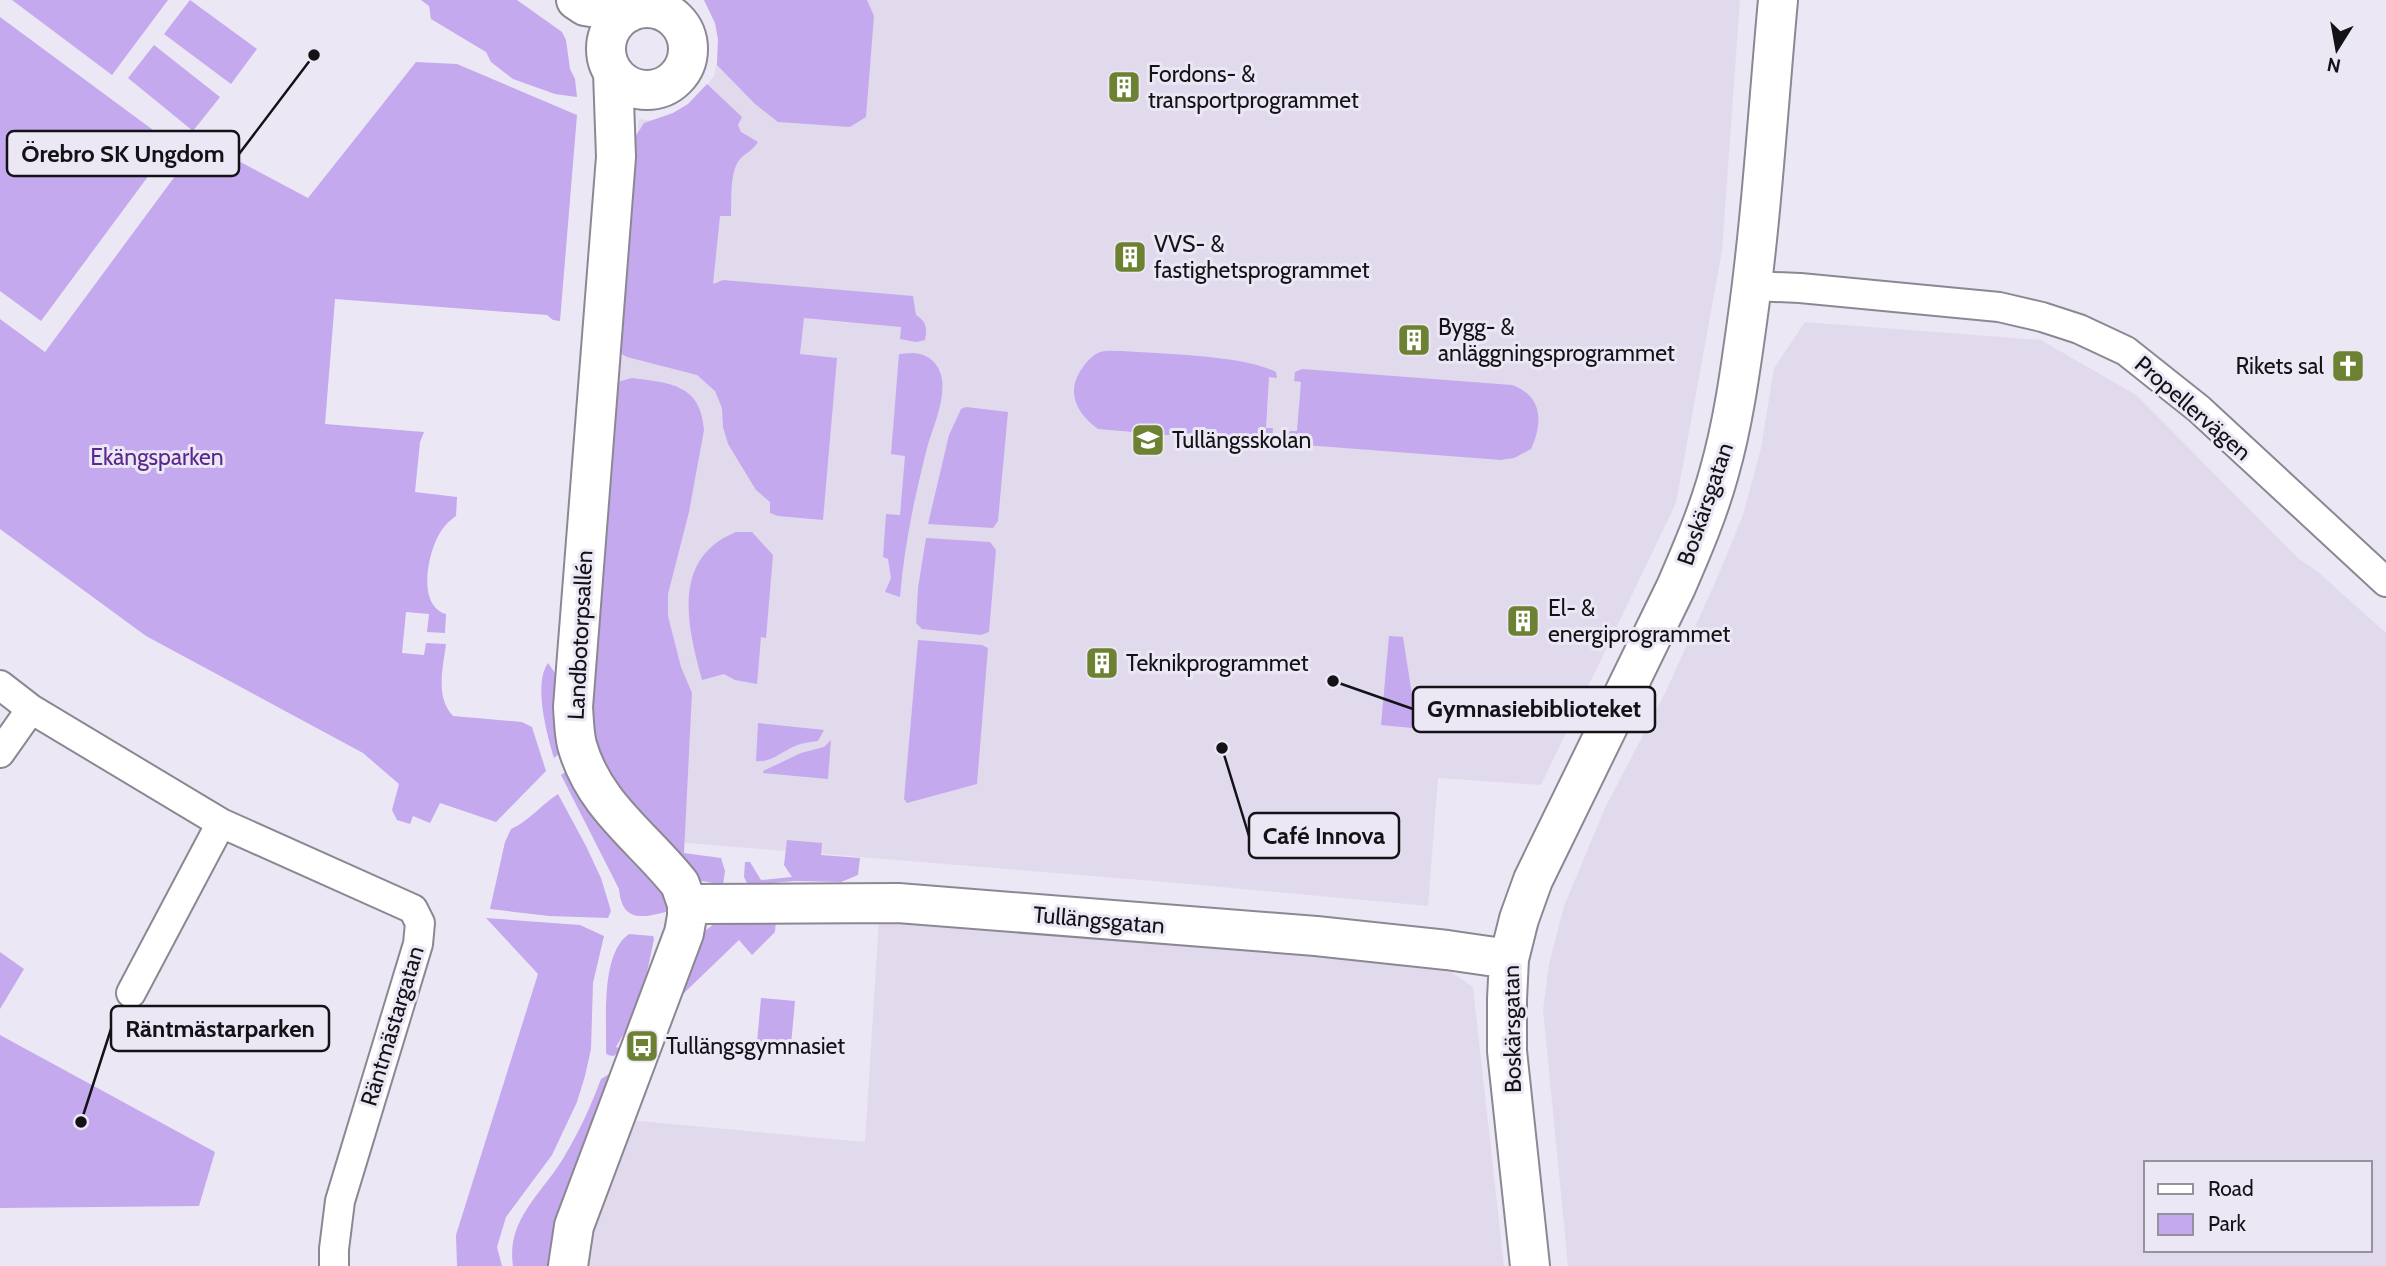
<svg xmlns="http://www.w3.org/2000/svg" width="2386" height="1266" font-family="Cabin,sans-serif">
	<rect width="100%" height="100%" fill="#ece7f4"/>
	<path fill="#e1daed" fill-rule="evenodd" d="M704,0H1740L1722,251L1676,503L1541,785L1438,778L1428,906L1166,882L676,842L614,383L639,119L656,121L672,118L700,94L714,76L717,62L718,39L715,23Z
		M1805,322L2041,340L2136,395L2299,559L2317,571L2386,633V1266H1568L1543,1010L1549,964L1564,906L1605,808L1666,691L1718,576L1743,515L1761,448L1774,368ZM2146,1163H2370V1250H2146Z
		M879,918L1441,965L1473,987L1504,1266H587L595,1211L628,1120L865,1142Z"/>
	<path fill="#c4a9ee" d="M12,0H168L112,75Z
		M190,0L257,49L231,84L164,34Z
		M421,0H517L562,32L566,40L570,69L575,79L577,97L555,94L513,79L491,62L486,52L431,19L429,6Z
		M704,0H867L874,16L866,117L850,127L778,122L755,104L717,65L718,39L715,23Z
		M0,17L172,144L41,321L0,291Z
		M154,45L220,97L193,131L128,78Z
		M416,62L457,64L577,115L560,321L553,320L547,315L335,299L325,424L424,432L420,442L415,492L457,497L456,516C450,520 445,525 441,531C428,551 416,605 446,614L445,633L427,632L429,614L406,612L402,653L424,655L426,643L446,644C443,668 435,697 453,716L522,722L532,727L546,771L496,822L440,803L430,823L413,816L410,824L397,820L392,810L399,784L363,753L146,636L0,529V319L45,352L201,141L308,198Z
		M707,84L742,117L738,125L741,132L758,142C752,151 747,152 741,158C729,170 732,200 731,216H720L713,284L723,280L913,296L916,315C927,322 927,328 925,340L916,342L900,339L901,327L804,318L800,354L837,358L823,520L778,516L770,513V502L756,490L728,444L723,427L722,408L715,391L697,375L627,357L620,353L627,273L621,246L630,145L644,123L673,113L688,104Z
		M1122,351C1161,354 1244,355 1276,372L1277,378L1269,377L1266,428H1273L1272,440L1248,442L1098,429C1076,413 1065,391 1083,367C1087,361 1093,355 1100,352C1106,350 1115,351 1122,351Z
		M913,353C929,354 939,363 942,379C945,404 932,428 926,452C914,500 904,547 900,597L885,592L891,578L888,559L883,557L886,514L900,515L905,456L891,454L899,354Z
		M1302,369L1512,385C1543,396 1543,423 1531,449L1514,458L1501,460L1292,444L1288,434L1290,431H1297L1301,382L1294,381L1295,372Z
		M632,378C670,383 701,384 704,430L689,512L668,594V616L681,667L692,693L684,853L721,858L725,871L723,885L697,880L636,813L605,768L590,726L614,383Z
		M966,407L1008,412L998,521L993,528L928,524L949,435L961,409Z
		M736,532H752L773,555L766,638L761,637L757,684L735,680L724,674L702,680C687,626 671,558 736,532Z
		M926,538L990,542L996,550L989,632L981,635L922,629L916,623L918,588Z
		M1389,636L1403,637L1414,708L1412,728L1381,725Z
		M918,640L982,645L988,648L977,784L907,803L904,799Z
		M548,663L557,676L566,748L554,758C547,734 533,684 548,663Z
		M758,723L824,730L818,741C810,742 802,743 795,746C781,752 771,763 756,761Z
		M831,740L828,779L763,773V771L801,753L824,747Z
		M571,768L658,876L669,911C643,918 622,923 619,889L561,775Z
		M558,794L586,846L601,878L611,911L608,918L549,916L490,909L505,842L511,829C529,821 541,805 558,794Z
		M787,840L822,843L821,855L860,858L858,875L841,882L795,881L748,885L744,877L745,862H750L761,880L792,877L784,865Z
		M486,918L580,925L604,936L593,983L591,1049L585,1076L577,1102L552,1155L506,1217L497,1247L502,1266H457L456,1235L538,974Z
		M739,918L776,919L775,932L752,955L739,940L684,993L681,988L702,933L714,924Z
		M629,934L653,936L654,939L640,1006L616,1047L625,1050L613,1056L608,1055L606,1053C607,1021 600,954 629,934Z
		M0,952L24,969L0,1009Z
		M761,998L795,1001L790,1056L756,1053Z
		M0,1035L215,1152L199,1206L0,1208Z
		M611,1073L621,1078L556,1266H513C506,1219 542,1194 564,1157C579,1132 591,1106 601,1079Z"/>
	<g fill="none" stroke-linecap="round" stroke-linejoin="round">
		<defs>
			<path id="street" d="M1752,286L1800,288L1999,307L2042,317L2079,329L2126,351L2199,409L2386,582
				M0,685L31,709L221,823L413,909L420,923L418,944L340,1201L334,1249V1266
				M0,753L31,709
				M131,993L221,823"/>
			<path id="secondary" d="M576,0L585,6L628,13
				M606 49a41 41 0 1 1 82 0a41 41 0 1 1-82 0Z
				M687,904L898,903L1316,936L1447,950L1509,959
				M568,1266L574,1226L684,933L687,916V904L680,884C643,837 594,806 577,745C574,733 574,720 573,707L616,157L613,72
				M1530,1266L1507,1051V999L1509,959L1519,919L1533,880L1676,587C1692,550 1708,513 1719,473C1733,424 1740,373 1747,322C1762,215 1768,108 1778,0"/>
		</defs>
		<use href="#street" stroke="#8c8893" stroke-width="32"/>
		<use href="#secondary" stroke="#8c8893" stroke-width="42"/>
		<use href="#street" stroke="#fff" stroke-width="28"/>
		<use href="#secondary" stroke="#fff" stroke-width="38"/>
	</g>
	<defs>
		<symbol id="building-square" viewBox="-11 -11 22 22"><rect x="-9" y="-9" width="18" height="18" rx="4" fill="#6c8131" stroke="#ece7f4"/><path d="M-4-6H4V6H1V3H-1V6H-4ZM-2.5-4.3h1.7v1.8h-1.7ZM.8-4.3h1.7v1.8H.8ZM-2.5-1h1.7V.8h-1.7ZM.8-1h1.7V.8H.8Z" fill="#fff"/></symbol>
		<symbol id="church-square" viewBox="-11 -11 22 22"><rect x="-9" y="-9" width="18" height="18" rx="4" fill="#6c8131" stroke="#ece7f4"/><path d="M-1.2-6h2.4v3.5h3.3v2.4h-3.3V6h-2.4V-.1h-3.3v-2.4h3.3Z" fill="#fff"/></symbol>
		<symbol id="school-square" viewBox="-11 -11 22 22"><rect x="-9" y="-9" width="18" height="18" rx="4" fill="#6c8131" stroke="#ece7f4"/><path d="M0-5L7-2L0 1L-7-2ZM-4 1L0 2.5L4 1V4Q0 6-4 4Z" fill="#fff"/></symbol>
		<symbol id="bus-square" viewBox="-11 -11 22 22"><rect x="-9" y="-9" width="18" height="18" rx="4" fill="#6c8131" stroke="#ece7f4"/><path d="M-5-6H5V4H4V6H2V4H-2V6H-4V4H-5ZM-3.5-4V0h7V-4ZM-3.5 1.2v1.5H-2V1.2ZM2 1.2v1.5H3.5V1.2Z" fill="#fff"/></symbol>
	</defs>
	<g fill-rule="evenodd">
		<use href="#building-square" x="1105" y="68" width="38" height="38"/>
		<use href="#building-square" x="1111" y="238" width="38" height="38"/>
		<use href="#building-square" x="1395" y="321" width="38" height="38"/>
		<use href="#church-square" x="2329" y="347" width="38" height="38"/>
		<use href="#school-square" x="1129" y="421" width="38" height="38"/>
		<use href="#building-square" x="1504" y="602" width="38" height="38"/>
		<use href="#building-square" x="1083" y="644" width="38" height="38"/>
		<use href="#bus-square" x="623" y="1027" width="38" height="38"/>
	</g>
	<g text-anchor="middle" stroke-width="6" stroke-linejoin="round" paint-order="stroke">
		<g font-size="23" fill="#131216" stroke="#ece7f4" text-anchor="start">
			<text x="1148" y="82">Fordons- &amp;<tspan x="1148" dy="26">transportprogrammet</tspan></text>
			<text x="1154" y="252">VVS- &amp;<tspan x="1154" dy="26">fastighetsprogrammet</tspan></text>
			<text x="1438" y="335">Bygg- &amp;<tspan x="1438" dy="26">anläggningsprogrammet</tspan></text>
			<text x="2324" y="374" text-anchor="end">Rikets sal</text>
			<text x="1172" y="448">Tullängsskolan</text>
			<text x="1548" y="616">El- &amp;<tspan x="1548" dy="26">energiprogrammet</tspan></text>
			<text x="1126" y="671">Teknikprogrammet</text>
			<text x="666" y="1054">Tullängsgymnasiet</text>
		</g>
		<g font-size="23" fill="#131216" stroke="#ece7f4">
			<text transform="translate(2193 408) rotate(41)" y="8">Propellervägen</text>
			<text transform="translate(1705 504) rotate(-71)" y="8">Boskärsgatan</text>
			<text transform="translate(580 635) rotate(-87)" y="8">Landbotorpsallén</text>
			<text transform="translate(1099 920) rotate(5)" y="8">Tullängsgatan</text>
			<text transform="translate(392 1026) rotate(-73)" y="8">Räntmästargatan</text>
			<text transform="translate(1512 1029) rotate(-91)" y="8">Boskärsgatan</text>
		</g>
		<g font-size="23" fill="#59278d" stroke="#ece7f4">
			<text x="157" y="465">Ekängsparken</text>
		</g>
	</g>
	<path fill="none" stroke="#131216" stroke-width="2.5" d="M314 55L239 154M1333 681L1413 709M1222 748L1249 836M81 1122L111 1029"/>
	<g fill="#131216" stroke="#ece7f4" stroke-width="2.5">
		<circle cx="314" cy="55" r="7"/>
		<circle cx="1333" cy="681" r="7"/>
		<circle cx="1222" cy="748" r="7"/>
		<circle cx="81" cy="1122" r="7"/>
	</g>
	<g fill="#ece7f4" stroke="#131216" stroke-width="2.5">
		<rect x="7" y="131" width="232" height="45" rx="7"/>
		<rect x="1413" y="687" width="242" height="45" rx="7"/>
		<rect x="1249" y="813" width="150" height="45" rx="7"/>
		<rect x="111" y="1006" width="218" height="45" rx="7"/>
	</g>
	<g font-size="24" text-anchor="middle" font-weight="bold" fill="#131216">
		<text x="123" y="162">Örebro SK Ungdom</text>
		<text x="1534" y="717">Gymnasiebiblioteket</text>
		<text x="1324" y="844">Café Innova</text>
		<text x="220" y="1037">Räntmästarparken</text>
	</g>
	<rect x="2144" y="1161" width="228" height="91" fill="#ece7f4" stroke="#95929b" stroke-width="2"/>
	<rect x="2158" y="1184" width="35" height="10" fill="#ffffff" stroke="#95929b" stroke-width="2"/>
	<text x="2208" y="1196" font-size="21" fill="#131216">Road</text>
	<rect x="2158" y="1214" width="35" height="21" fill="#c4a9ee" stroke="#95929b" stroke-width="2"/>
	<text x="2208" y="1231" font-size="21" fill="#131216">Park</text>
	<g transform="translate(2337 49) rotate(191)" stroke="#ece7f4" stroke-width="5" paint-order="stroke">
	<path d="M0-5L12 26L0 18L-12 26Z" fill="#131216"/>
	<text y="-10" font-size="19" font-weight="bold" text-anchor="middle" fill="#131216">N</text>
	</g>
</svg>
